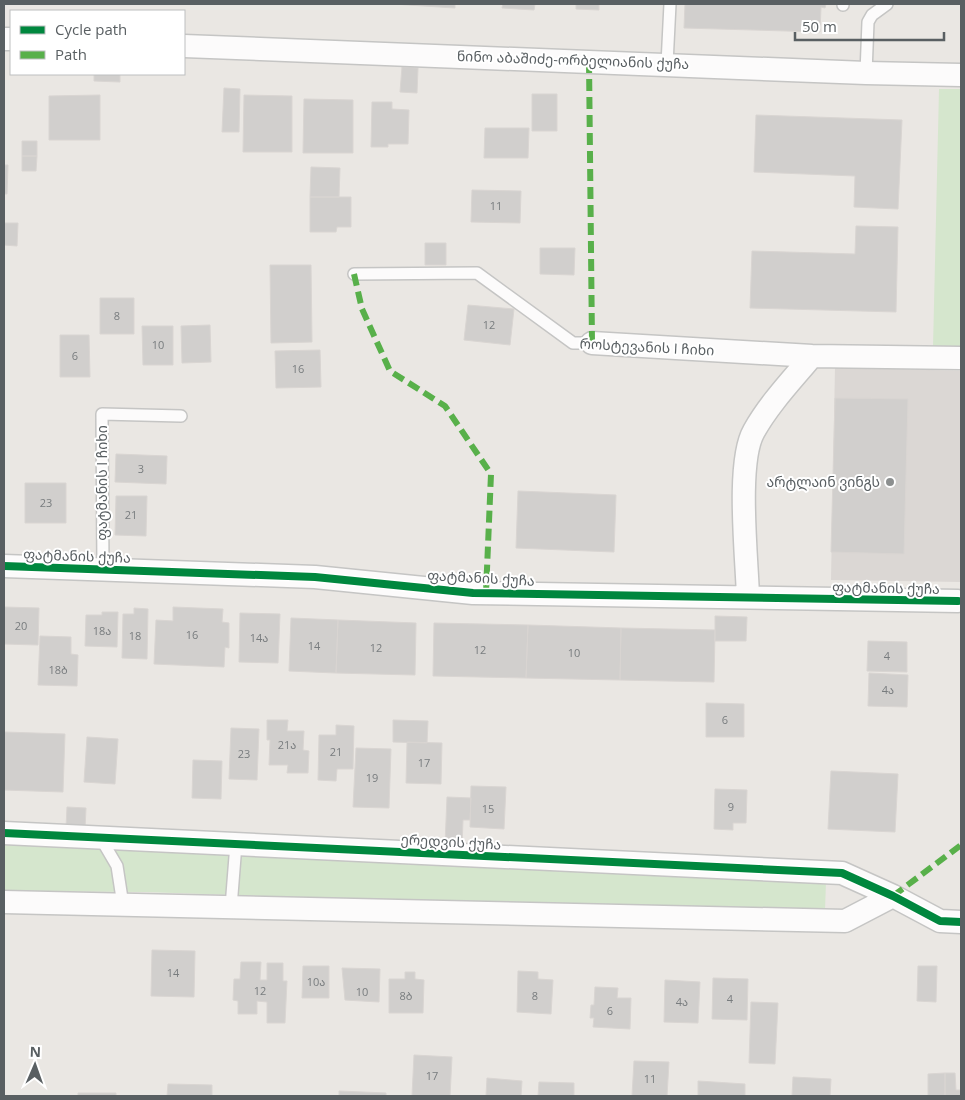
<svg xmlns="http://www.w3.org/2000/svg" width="965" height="1100" font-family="'Open Sans','Noto Sans Georgian',sans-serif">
	<rect width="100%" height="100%" fill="#eae7e3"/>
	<path fill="#dbd7d4" d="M835,367L961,371V582L831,580Z"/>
	<path fill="#d5e6cd" d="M939,89H961V348H933Z
		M4,839L826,882L825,910L593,907L145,892L4,891Z"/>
	<path fill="#d1cfcd" stroke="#d9d5d2" d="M393,4H455V8Z
		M503,4H535L534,10L502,8Z
		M576,4H599V10L576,9Z
		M685,4H826L825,8L821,7L820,32L684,28Z
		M402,67L418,68L417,93L400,92Z
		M94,74H120V82L94,81Z
		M224,88L240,89L239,132H222Z
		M532,94H557V131H532Z
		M100,95V140H49V96Z
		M244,95L292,96V152H243Z
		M304,99L353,100V153H303Z
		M372,102H392V109L409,110L408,144H388V147H371Z
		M756,115L902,120L898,209L854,207L855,176L754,172Z
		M485,128H529L528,158H484Z
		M22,141H37V156H22Z
		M22,156H37L36,171H22Z
		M4,165H8L7,194H4Z
		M311,167L340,168L339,197H310Z
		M472,190L521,191L520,223L471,222Z
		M310,197H351V227H337L336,232H310Z
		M4,223H18L17,246L4,245Z
		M856,226L898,227L896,312L750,308L752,251L855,254Z
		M425,243H446V265H425Z
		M540,248H575L574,275L540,274Z
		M270,265H311L312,342L271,343Z
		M100,298H134V334H100Z
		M468,305L514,309L510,345L464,340Z
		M210,325L211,362L182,363L181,326Z
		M142,326H173V365H143Z
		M60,335H89L90,377H60Z
		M320,350L321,387L276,388L275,351Z
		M835,398L908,399L904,554L831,552Z
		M116,454L167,456L166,484L115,482Z
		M25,483H66V523H25Z
		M518,491L616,495L614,552L516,548Z
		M116,496H147L146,536L115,535Z
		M4,607L39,608L38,645L4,644Z
		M173,607L223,609L222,622L229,623V648L225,647L224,667L154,664L156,620L173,621Z
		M134,608L148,609L147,659L122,658L123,614H134Z
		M102,612H118L117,647L85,646L86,615H102Z
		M240,613L280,614L278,663L239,662Z
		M715,616L747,617L746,641H715Z
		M291,618L338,620L336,673L289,671Z
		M338,620L416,623L415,675L336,673Z
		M434,623L528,625L526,678L433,676Z
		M528,625L621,628L620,680L526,678Z
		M621,628L715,630L714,682L620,680Z
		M40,636L71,637V654L78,655L77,686L38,685Z
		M868,641L907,642V672L867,671Z
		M869,673L908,675L907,707L868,706Z
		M706,703L744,704V737H706Z
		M267,720H288L287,731H304L303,750L309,751L308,773H287L288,765H269L270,740H267Z
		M393,720L428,721L427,743L393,742Z
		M336,725L354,726L353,769H337L336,781L318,780L319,735H336Z
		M231,728L259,729L257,780L229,779Z
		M4,732L65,734L63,792L4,790Z
		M87,737L118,739L115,784L84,782Z
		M407,742L442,743L441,784L406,783Z
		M356,748L391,749L389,808L353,807Z
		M193,760L222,761L221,799L192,798Z
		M831,771L898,774L895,832L828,829Z
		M471,786L506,787L504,829L470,827Z
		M715,789L747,790L746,823H733V830L714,829Z
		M447,797L471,798L470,820H463L462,846L445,845Z
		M67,807L86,808L85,829L66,828Z
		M152,950L195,951L194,997L151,996Z
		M241,962H261L260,980H267V963H283V981H287L285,1023H267V1002L257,1001V1014H238V1001L233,1000L234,979H240Z
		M303,966H329V998H302Z
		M918,966H937L936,1002L917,1001Z
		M342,968L380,969L379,1002L345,1000Z
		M518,971L538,972V979L553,980L551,1014L517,1012Z
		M405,972H415V979L424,980L423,1013H389V979H405Z
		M713,978L748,979L747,1020L712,1019Z
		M665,980L700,982L698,1023L664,1022Z
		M595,987L618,988L617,998H631L630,1029L593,1027L594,1018H590L591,1005H594Z
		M751,1002L778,1003L775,1064L749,1063Z
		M414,1055L452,1057L450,1096H412Z
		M634,1061L669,1062L667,1096H632Z
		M945,1073H955L956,1090H961V1096H945Z
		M945,1073V1096H928V1074Z
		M793,1077L831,1079L830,1096H792Z
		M487,1078L522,1081L521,1096H486Z
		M698,1081L745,1084V1096H698Z
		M539,1082L574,1083V1096H538Z
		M168,1084L212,1085V1096H167Z
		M339,1091L386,1093V1096H339Z
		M78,1093H116V1096H78Z"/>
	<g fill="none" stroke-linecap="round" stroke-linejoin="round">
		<defs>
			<path id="service" d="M843,5V4
				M667,64L670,4
				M866,73L868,22L872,15L887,4
				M354,274L477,273L573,343H592
				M103,570L102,414L181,416
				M100,837L117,866L123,905
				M231,907L236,844"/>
			<path id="minor" d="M4,39H11
				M184,46L866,73L961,75
				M592,343L812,356L961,358
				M4,566L315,577L473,593L958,601
				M748,597C747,559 736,462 754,431C769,404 792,380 812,356
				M4,833L842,873L893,896L940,921L961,922
				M4,902L845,921L893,896"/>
		</defs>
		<use href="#service" stroke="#c5c5c4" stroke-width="14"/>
		<use href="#minor" stroke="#c5c5c4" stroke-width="25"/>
		<use href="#service" stroke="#fcfbfb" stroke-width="11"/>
		<use href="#minor" stroke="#fcfbfb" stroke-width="22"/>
		<path stroke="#58b04a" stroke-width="6" stroke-dasharray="12 6" stroke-linecap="butt" d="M589,61L592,343
			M354,274L362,309L390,371L445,406L491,474L486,593
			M893,896L961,845"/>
		<defs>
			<path id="cycleway" d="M4,566L315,577L473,593L958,601
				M4,833L842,873L893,896L940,921L961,922"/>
		</defs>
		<use href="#cycleway" stroke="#fff" stroke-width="11"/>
		<use href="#cycleway" stroke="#00873e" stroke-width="8"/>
	</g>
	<circle fill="#8c8f8f" stroke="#fff" stroke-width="2" cx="890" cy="482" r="5"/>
	<g text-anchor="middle" stroke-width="4" stroke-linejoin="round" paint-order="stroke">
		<g font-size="11" fill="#787c7e">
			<text x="496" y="210">11</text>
			<text x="117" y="320">8</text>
			<text x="489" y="329">12</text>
			<text x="158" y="349">10</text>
			<text x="75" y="360">6</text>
			<text x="298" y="373">16</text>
			<text x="141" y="473">3</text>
			<text x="46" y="507">23</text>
			<text x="131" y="519">21</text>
			<text x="21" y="630">20</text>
			<text x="102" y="635">18ა</text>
			<text x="192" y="639">16</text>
			<text x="135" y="640">18</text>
			<text x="259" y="642">14ა</text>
			<text x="314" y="650">14</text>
			<text x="376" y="652">12</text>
			<text x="480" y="654">12</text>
			<text x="574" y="657">10</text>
			<text x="887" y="660">4</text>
			<text x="58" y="674">18ბ</text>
			<text x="888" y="694">4ა</text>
			<text x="725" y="724">6</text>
			<text x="287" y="749">21ა</text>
			<text x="336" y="756">21</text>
			<text x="244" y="758">23</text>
			<text x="424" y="767">17</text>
			<text x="372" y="782">19</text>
			<text x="731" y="811">9</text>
			<text x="488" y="813">15</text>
			<text x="173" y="977">14</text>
			<text x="316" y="986">10ა</text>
			<text x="260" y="995">12</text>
			<text x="362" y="996">10</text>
			<text x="406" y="1000">8ბ</text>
			<text x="535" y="1000">8</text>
			<text x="730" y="1003">4</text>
			<text x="682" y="1006">4ა</text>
			<text x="610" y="1015">6</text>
			<text x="432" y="1080">17</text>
			<text x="650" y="1083">11</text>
		</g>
		<g font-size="14" fill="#595f62" stroke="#fff">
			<text transform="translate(573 60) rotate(2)" y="5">ნინო აბაშიძე-ორბელიანის ქუჩა</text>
			<text transform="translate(647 347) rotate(3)" y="5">როსტევანის I ჩიხი</text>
			<text transform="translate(102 483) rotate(-90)" y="5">ფატმანის I ჩიხი</text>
			<text transform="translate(77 556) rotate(2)" y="5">ფატმანის ქუჩა</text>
			<text transform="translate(481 578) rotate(3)" y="5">ფატმანის ქუჩა</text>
			<text transform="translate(886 588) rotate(1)" y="5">ფატმანის ქუჩა</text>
			<text transform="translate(451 842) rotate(3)" y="5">ერედვის ქუჩა</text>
		</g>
		<g font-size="14" fill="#595f62" stroke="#fff" text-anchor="end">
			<text x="880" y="487">არტლაინ ვინგს</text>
		</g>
	</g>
	<rect width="965" height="1100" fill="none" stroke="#595f62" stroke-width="10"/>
	<rect x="10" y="10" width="175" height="65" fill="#ffffff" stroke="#bdbfc0"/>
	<rect x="20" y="26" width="25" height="8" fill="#00873e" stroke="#bdbfc0"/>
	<text x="55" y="35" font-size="15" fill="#595f62">Cycle path</text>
	<rect x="20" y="51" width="25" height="8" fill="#58b04a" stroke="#bdbfc0"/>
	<text x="55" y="60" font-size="15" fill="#595f62">Path</text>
	<g transform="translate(35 1065) rotate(2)" stroke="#ffffff" stroke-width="4" paint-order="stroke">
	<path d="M0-4L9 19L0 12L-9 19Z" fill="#595f62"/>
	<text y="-8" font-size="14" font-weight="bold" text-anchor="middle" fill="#595f62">N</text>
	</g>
	<path d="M795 32v8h149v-8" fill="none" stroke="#595f62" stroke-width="2.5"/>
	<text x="802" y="32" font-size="15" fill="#595f62" stroke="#ffffff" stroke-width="4" paint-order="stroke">50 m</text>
</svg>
